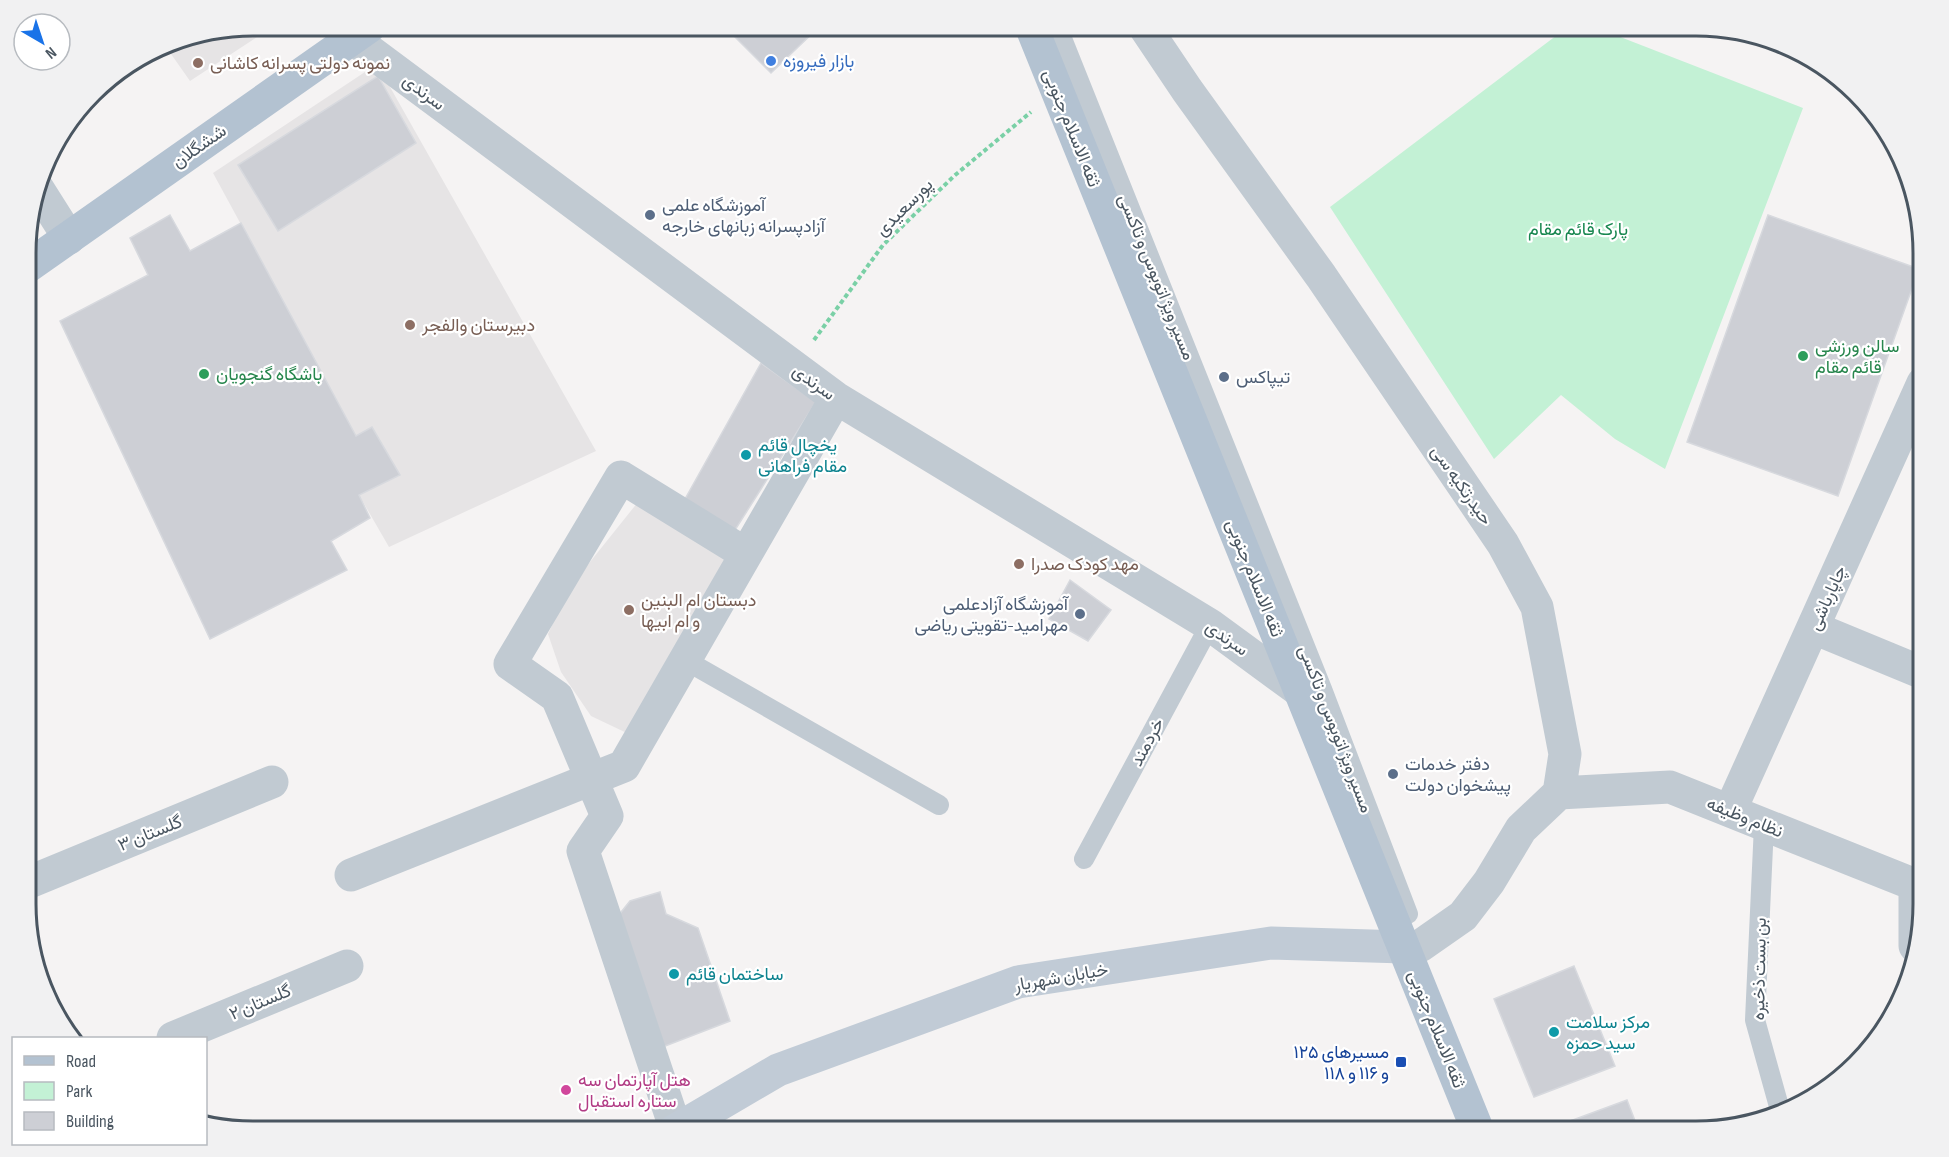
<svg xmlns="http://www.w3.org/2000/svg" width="1949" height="1157" font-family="'Sofia Sans Condensed',Vazirmatn,sans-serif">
	<rect width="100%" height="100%" fill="#f5f3f3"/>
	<path fill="#e6e4e5" d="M253,26H274L190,81L164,44Z
		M377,64L596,451L389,547L359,495L400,475L356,436L213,173Z
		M638,502L727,560L631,735L591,716L561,672L548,634L570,587Z"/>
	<path fill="#c3f1d5" d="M1569,26H1592L1803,108L1665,469L1615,439L1561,395L1494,459L1330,207Z"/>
	<path fill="#cdcfd5" stroke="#d7d9de" stroke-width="1.5" d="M724,26H820L771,73Z
		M378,76L416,143L278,231L238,165Z
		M170,215L190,251L241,223L356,436L372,427L400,475L359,495L370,518L331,541L347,570L210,639L60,321L148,275L130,238Z
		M1768,215L1919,269L1838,496L1687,442Z
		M761,363L816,402L730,538L680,508Z
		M1070,580L1111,610L1088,641L1049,619Z
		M660,892L666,914L698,928L730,1021L660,1048L614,921L630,901Z
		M1574,966L1615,1066L1534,1097L1494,999Z
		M1627,1100L1639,1131H1543Z"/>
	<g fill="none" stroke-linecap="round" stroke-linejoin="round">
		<path stroke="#7ad0a6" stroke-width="4" stroke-dasharray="4.5 3" stroke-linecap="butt" d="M814,340L883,245L954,176L1031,112"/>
		<path stroke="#c1cad2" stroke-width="20" d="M1057,26L1322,689L1408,914
			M685,660L939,805
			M1764,825L1755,1020L1780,1110
			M1084,859L1210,625"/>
		<path stroke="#c1cad2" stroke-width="33" d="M1144,26L1187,90L1321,276L1503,544L1537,607L1565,754L1559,793L1521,829L1489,882L1463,916L1420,946L1404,947
			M352,38L836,398L1210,625L1300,691
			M38,189L69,238
			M1814,628L1923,673
			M1559,793L1670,787L1923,888
			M1730,811L1923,383
			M351,875L624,766L836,398
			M27,883L272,782
			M1915,946V884
			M173,1038L347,966
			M676,1130L583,851L607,816L557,697L510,664L621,477L746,554"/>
		<path stroke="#c1cbd6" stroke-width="33" d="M674,1131L778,1070L1018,982L1271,943L1404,947"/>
		<path stroke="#b3c2d1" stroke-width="33" d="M1031,26L1478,1131
			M27,267L370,26"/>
	</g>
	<circle fill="#3f7fe0" stroke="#fff" stroke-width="2" cx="771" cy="61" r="6"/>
	<g fill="#8d6e63" stroke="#fff" stroke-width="2">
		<circle cx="198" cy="63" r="6"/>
		<circle cx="410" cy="325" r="6"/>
		<circle cx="1019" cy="564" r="6"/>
		<circle cx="629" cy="610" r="6"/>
	</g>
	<g fill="#5c6f8a" stroke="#fff" stroke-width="2">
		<circle cx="650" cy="215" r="6"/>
		<circle cx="1224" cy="377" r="6"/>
		<circle cx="1080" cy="614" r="6"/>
		<circle cx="1393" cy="774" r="6"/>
	</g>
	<g fill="#2e9e5b" stroke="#fff" stroke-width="2">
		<circle cx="1803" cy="356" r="6"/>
		<circle cx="204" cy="374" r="6"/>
	</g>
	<g fill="#0f9aa8" stroke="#fff" stroke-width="2">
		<circle cx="746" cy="455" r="6"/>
		<circle cx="674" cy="974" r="6"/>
		<circle cx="1554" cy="1032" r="6"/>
	</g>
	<rect fill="#1a4fb4" stroke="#fff" stroke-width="2" x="1395" y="1056" width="12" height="12" rx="3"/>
	<circle fill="#d1479c" stroke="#fff" stroke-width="2" cx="566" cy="1090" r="6"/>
	<g text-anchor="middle" stroke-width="4.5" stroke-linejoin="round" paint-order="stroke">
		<g font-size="18" fill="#366cbe" stroke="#fff" text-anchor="start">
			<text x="783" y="67">بازار فیروزه</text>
		</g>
		<g font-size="18" fill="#785e54" stroke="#fff" text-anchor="start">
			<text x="210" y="69">نمونه دولتی پسرانه کاشانی</text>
			<text x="422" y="331">دبیرستان والفجر</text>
			<text x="1031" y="570">مهد کودک صدرا</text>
			<text x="641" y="606">دبستان ام البنین<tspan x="641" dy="21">و ام ابیها</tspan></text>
		</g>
		<g font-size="18" fill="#4a5661" stroke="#fff">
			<text transform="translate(424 92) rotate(37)" y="6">سرندی</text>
			<text transform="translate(1072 128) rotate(68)" y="6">ثقه الاسلام جنوبی</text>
			<text transform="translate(199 146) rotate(-35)" y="6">ششگلان</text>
			<text transform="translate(904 207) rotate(-45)" y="6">پورسعیدی</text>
			<text transform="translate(1157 277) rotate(68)" y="6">مسیر ویژ اتوبوس و تاکسی</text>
			<text transform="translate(814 382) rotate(36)" y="6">سرندی</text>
			<text transform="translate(1462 485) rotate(55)" y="6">حیدرتکیه سی</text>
			<text transform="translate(1255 578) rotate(68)" y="6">ثقه الاسلام جنوبی</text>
			<text transform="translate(1827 598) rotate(-66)" y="6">چاپارباشی</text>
			<text transform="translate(1227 638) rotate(35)" y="6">سرندی</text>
			<text transform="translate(1336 729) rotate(69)" y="6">مسیر ویژ اتوبوس و تاکسی</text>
			<text transform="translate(1147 742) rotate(-62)" y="6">خردمند</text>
			<text transform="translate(1745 817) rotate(22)" y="6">نظام وظیفه</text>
			<text transform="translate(150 833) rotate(-22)" y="6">گلستان ۳</text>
			<text transform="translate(1759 969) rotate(-89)" y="6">بن بست ذخیره</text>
			<text transform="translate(1061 977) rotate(-10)" y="6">خیابان شهریار</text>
			<text transform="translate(260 1002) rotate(-23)" y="6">گلستان ۲</text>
			<text transform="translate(1437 1029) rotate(68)" y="6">ثقه الاسلام جنوبی</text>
		</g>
		<g font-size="18" fill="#4e5e75" stroke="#fff" text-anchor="start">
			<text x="662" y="211">آموزشگاه علمی<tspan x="662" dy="21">آزادپسرانه زبانهای خارجه</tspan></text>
			<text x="1236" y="383">تیپاکس</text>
			<text x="1068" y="610" text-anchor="end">آموزشگاه آزادعلمی<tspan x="1068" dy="21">مهرامید-تقویتی ریاضی</tspan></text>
			<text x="1405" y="770">دفتر خدمات<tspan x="1405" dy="21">پیشخوان دولت</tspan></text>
		</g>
		<g font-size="18" fill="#17864f" stroke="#fff">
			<text x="1578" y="235">پارک قائم مقام</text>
		</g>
		<g font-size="18" fill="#27864d" stroke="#fff" text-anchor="start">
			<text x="1815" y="352">سالن ورزشی<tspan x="1815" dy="21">قائم مقام</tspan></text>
			<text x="216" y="380">باشگاه گنجویان</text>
		</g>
		<g font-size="18" fill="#0d838f" stroke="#fff" text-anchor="start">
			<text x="758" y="451">یخچال قائم<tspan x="758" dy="21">مقام فراهانی</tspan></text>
			<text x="686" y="980">ساختمان قائم</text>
			<text x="1566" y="1028">مرکز سلامت<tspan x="1566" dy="21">سید حمزه</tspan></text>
		</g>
		<g font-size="18" fill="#164399" stroke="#fff" text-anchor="end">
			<text x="1389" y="1058">مسیرهای ۱۲۵<tspan x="1389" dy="21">و ۱۱۶ و ۱۱۸</tspan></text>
		</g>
		<g font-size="18" fill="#b23c85" stroke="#fff" text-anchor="start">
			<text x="578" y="1086">هتل آپارتمان سه<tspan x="578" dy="21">ستاره استقبال</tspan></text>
		</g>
	</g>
	<path d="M0 0H1949V1157H0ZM253 36H1696A217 217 0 0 1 1913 253V904A217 217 0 0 1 1696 1121H253A217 217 0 0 1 36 904V253A217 217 0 0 1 253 36Z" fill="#f1f1f2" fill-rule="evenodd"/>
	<path fill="none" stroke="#4a5661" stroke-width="3" d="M253 36H1696A217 217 0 0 1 1913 253V904A217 217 0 0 1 1696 1121H253A217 217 0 0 1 36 904V253A217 217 0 0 1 253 36Z"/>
	<rect x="12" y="1037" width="195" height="108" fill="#ffffff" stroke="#b7bbc0" stroke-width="1.5"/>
	<rect x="24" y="1056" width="30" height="9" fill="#b3c2d1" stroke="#b7bbc0" stroke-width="1.5"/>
	<text x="66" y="1067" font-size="18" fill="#4a5661">Road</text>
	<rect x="24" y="1082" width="30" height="18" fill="#c3f1d5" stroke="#b7bbc0" stroke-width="1.5"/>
	<text x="66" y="1097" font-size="18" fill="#4a5661">Park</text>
	<rect x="24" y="1112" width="30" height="18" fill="#cdcfd5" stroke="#b7bbc0" stroke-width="1.5"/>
	<text x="66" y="1127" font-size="18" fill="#4a5661">Building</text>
	<g transform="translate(42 42) rotate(141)"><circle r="28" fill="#ffffff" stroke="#b7bbc0" stroke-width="1.5"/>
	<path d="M0-4.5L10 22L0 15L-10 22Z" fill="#1a73e8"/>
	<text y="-9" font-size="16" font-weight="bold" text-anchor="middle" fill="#4a5661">N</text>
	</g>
</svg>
